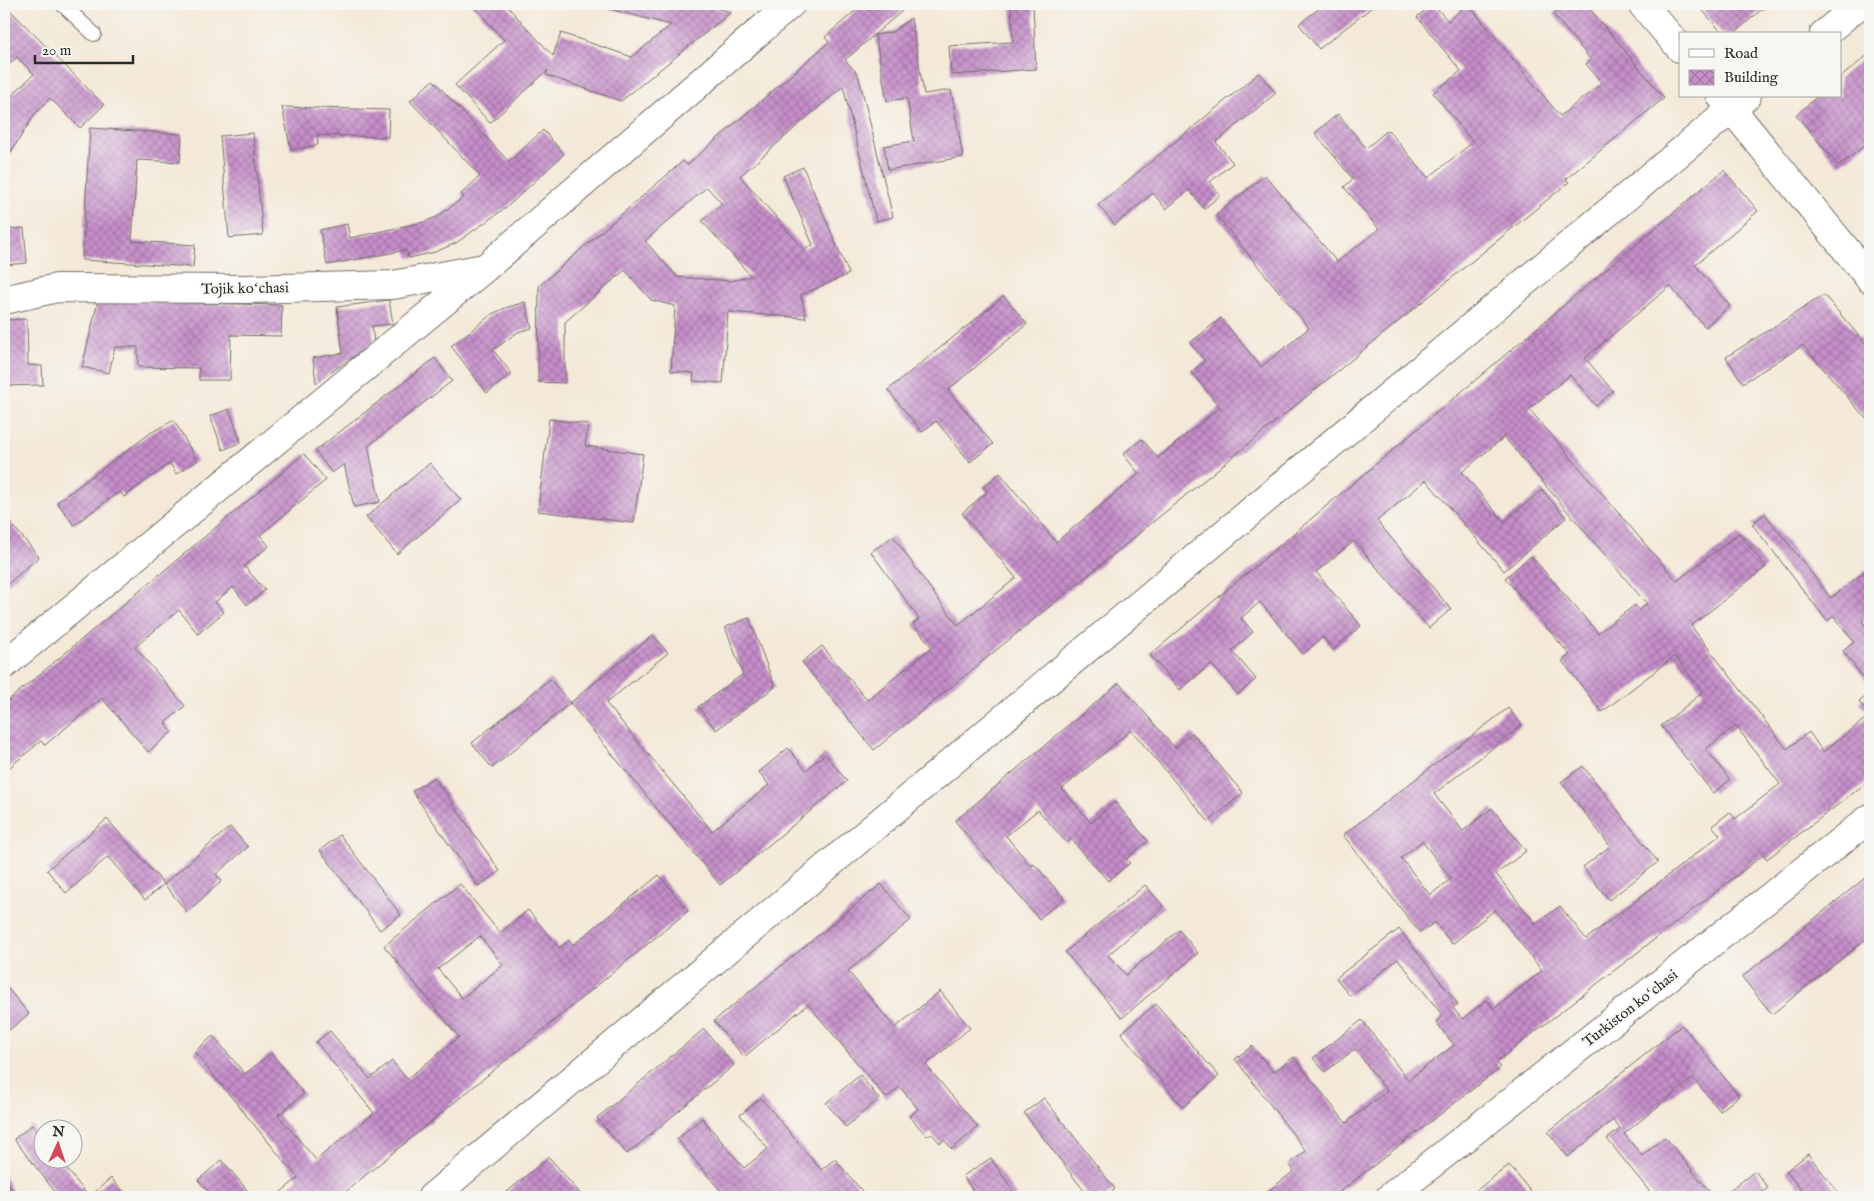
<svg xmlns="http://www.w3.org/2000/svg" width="1874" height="1201" font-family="'IM FELL English',serif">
	<defs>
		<pattern id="building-cross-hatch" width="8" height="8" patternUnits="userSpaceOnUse" patternTransform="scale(1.25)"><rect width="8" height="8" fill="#c68eca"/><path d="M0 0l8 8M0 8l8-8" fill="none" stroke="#a174a4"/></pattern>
	</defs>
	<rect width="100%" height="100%" fill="#f6f6f2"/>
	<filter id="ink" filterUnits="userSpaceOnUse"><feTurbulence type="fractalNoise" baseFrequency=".02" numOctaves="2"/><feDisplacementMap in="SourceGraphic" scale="10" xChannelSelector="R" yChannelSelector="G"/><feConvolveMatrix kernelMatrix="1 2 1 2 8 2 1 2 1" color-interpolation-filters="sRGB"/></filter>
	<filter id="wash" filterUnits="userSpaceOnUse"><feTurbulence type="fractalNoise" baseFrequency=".0096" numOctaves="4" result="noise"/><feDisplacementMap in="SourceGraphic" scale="20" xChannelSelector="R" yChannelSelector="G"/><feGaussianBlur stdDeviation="1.12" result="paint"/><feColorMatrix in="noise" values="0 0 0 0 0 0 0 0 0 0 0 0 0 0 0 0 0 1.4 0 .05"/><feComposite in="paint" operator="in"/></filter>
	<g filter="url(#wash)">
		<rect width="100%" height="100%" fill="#f4e9d8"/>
		<g id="blocks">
			<path fill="url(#building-cross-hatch)" fill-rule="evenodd" d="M4,4L104,105L80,128L50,98L35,114L4,163V111L14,93L34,74L17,57L4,69Z
				M471,4H505L553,56L561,33L632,57L671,25L591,4H699L731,12L621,101L546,75L548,70L490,123L455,85L504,40Z
				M863,4H910L845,60L858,74L893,217L876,221L843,86L740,176L804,249L813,245L783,176L803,167L849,274L801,295L806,318L728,312L723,383L693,381L694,373L671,371L675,306L651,300L625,270L565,322V383L538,382L539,286L683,161L687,165L829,42L825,37ZM707,187L722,204L702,221L751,276L731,281L677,277L645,241Z
				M1011,4H1033L1036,69L951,75L949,46L1013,42Z
				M1325,4H1376L1319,49L1299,24Z
				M1433,4L1448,21L1468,4L1560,116L1602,83L1586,64L1591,60L1553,14L1566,4H1586L1664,98L1566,179L1569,182L874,750L802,662L822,646L867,700L932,647L913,624L919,619L871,552L893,536L940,602L958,625L1016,578L962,513L987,492L983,487L1000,473L1056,542L1139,474L1123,454L1142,439L1158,458L1220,407L1191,372L1205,361L1190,343L1221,318L1261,367L1309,328L1216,215L1265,175L1337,262L1379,229L1344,187L1353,179L1315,133L1338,114L1366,148L1388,130L1428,178L1473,142L1433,93L1461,71L1417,17Z
				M1702,4H1768L1733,34H1723L1699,6Z
				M911,18L924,94L951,90L963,157L888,170L884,146L914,141L907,98L887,101L875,35L892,32Z
				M1870,53V141L1839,166L1796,115L1818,96H1840V78Z
				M1259,73L1276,93L1216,142L1233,163L1210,182L1220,195L1204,209L1189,190L1166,209L1153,193L1115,225L1098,205Z
				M433,80L509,162L543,130L564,154L508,206L456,243L435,252L409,258L406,250L327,265L320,230L347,224L350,238L424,222L437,217L464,197L461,194L480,176L410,101Z
				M282,107L389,110L388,137L317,135L318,145L291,150Z
				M90,128L182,134L180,162L137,160L132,241L195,245L193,267L82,260Z
				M253,133L263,235L229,238L220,136Z
				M1724,170L1758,211L1695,265L1730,306L1705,327L1670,286L1585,358L1613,391L1596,406L1570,375L1529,409L1677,581L1739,533L1766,567L1691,626L1787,749L1809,732L1823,752L1870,715L1859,702L1870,693V780L1767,859L1763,855L1633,956L1496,1062L1500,1068L1333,1197H1271L1267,1192L1294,1171L1289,1164L1306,1151L1235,1059L1252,1046L1273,1072L1294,1057L1346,1123L1387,1091L1355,1049L1325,1072L1313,1058L1362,1020L1408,1080L1454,1045L1436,1022L1443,1016L1398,959L1350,996L1336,978L1399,929L1458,1004L1453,1008L1462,1019L1487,1000L1494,1009L1542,971L1495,910L1452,944L1435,922L1420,933L1343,835L1508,708L1522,725L1434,794L1463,831L1492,808L1526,851L1496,874L1536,924L1560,906L1586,939L1720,835L1712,826L1730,812L1735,819L1780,784L1736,726L1706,749L1730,780L1713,793L1661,726L1703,692L1675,656L1602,712L1562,661L1570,655L1505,578L1531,556L1598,633L1635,605L1639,610L1647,604L1504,437L1462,472L1504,522L1542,490L1566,518L1504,571L1426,480L1377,521L1451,609L1429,628L1354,541L1316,572L1361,626L1333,650L1323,637L1303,654L1260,602L1241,618L1253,632L1232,651L1256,679L1238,695L1211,664L1180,690L1150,655ZM1422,841L1451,879L1430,895L1401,858Z
				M24,228L27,263L4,265V230Z
				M1824,295L1870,349V419L1868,421L1803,345L1743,383L1726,357Z
				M1004,296L1027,324L948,390L993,444L970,462L936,421L922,432L888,390Z
				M389,300L393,324L372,326L374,342L316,383L313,358L343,353L337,307Z
				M98,301L282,305L281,336L231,335L230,380H199V368L138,367V347H115L109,373L82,367Z
				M525,302L532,328L518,332L493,350L512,374L487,393L451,346L492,314L505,308Z
				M27,319L28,365L42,366L43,385L4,386V320Z
				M435,358L452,381L368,446L380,502L354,507L344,464L332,473L315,451Z
				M229,409L241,442L223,450L210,416Z
				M549,419L588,424L585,446L643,454L634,523L538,511Z
				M174,420L197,461L176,474L170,463L124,497L120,491L74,525L57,502L152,432Z
				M304,454L326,480L260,535L269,546L244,566L265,590L247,605L233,587L215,602L224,612L198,634L179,610L135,647L185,706L165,723L172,732L148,752L102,698L45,745L41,741L4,772V704Z
				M430,463L461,500L397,554L366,517Z
				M1765,514L1831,598L1870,567L1866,563L1870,560V614L1862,621L1870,632V686L1843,651L1854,642L1834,616L1827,621L1752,524Z
				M4,515L39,557L4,587Z
				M749,618L775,687L716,730L698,707L743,674L725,627Z
				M653,635L668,653L606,703L712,831L769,785L759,772L788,748L806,770L825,754L847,781L720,885L570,703Z
				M550,679L570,703L492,768L472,743Z
				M1119,683L1175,748L1192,733L1243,793L1209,822L1131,730L1062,789L1091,823L1115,802L1148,841L1126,859L1130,863L1108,881L1071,839L1067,843L1038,810L1006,836L1031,866L1034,864L1064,898L1039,919L955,821Z
				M1583,766L1658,862L1609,900L1583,867L1610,846L1561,782Z
				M434,777L500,871L478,886L412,791Z
				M107,819L164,884L145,900L108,857L66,893L47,870Z
				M230,827L248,847L216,874L222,881L187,912L164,884Z
				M340,835L401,915L380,930L320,850Z
				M1870,874V936L1772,1014L1742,977Z
				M659,875L688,911L339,1197H275L298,1178L194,1052L213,1036L245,1074L271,1053L304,1094L278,1115L316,1160L374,1113L316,1042L330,1031L370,1079L392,1061L407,1079L459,1037L384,946L460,884L500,933L528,910L559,948L569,940L573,945ZM480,936L503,965L462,998L438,969Z
				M881,884L911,920L848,971L895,1028L940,991L970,1028L926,1065L978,1127L952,1149L944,1140L940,1143L931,1133L927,1136L909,1116L918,1109L900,1087L886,1098L808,1004L744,1057L714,1021Z
				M1145,885L1164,907L1108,955L1126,975L1179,930L1198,953L1122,1018L1065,952Z
				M4,984L29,1014L4,1034Z
				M1156,1004L1219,1076L1183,1107L1121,1033Z
				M1682,1025L1739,1096L1720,1111L1693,1078L1624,1134L1642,1156L1665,1137L1714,1197H1659L1657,1196L1654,1197L1607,1139L1620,1129L1613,1120L1568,1157L1548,1132Z
				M704,1029L734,1065L627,1154L597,1118Z
				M860,1075L879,1099L846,1127L826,1103Z
				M761,1098L821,1170L835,1159L867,1197H838L836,1195L832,1197H720L724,1195L677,1139L702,1118L744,1168L768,1149L740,1115Z
				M1044,1098L1115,1189L1105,1197H1089L1024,1113Z
				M32,1125L42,1139V1158H58L89,1197L111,1178L127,1197H59L14,1139Z
				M1808,1154L1842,1197H1807L1786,1171Z
				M549,1157L583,1197H501Z
				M991,1158L1017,1197H977L963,1176Z
				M222,1160L253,1197H213L198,1180Z
				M1509,1165L1531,1192L1524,1197H1468Z
				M1755,1171L1768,1188L1757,1197H1722Z
				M4,1176L15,1197H4Z"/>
		</g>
	</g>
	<g filter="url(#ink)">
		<use href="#blocks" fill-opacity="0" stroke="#716e68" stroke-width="1"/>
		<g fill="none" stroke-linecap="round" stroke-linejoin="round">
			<defs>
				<path id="lane" d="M62,4L94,34"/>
				<path id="street" d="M1642,4L1680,48
					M1824,34L1860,4
					M1721,96L1870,279
					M4,300L57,288L247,289L393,285L484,268
					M4,665L485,268L791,4
					M432,1197L1747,96
					M1390,1197L1870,818"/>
			</defs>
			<use href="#lane" stroke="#716e68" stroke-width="16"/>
			<use href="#street" stroke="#716e68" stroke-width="30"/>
			<use href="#lane" stroke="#fff" stroke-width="14"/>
			<use href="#street" stroke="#fff" stroke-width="28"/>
		</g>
	</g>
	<g text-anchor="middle" stroke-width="4" stroke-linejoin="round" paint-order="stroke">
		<g font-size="15" fill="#2b2b2b" stroke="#f6f6f2">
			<text transform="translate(245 288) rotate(-1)" y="5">Tojik koʻchasi</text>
			<text transform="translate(1630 1008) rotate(-38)" y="5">Turkiston koʻchasi</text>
		</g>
	</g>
	<rect width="1874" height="1201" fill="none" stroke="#f6f6f2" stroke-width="20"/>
	<rect x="1679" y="32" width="162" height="65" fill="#f6f6f2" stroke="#a5a5a2"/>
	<rect x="1689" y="49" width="25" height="8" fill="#ffffff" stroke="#a5a5a2"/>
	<text x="1724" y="58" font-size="15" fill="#2b2b2b">Road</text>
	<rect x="1689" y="70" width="25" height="15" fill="url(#building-cross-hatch)" stroke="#a5a5a2"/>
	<text x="1724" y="82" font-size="15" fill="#2b2b2b">Building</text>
	<g transform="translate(58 1144) rotate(3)"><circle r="24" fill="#f6f6f2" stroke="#a5a5a2"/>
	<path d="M0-4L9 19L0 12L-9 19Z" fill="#d1495b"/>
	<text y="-8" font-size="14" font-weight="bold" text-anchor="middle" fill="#2b2b2b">N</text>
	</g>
	<path d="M35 55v8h98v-8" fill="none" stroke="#2b2b2b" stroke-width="2.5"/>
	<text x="42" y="55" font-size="15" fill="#2b2b2b" stroke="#f6f6f2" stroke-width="4" paint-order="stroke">20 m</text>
</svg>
